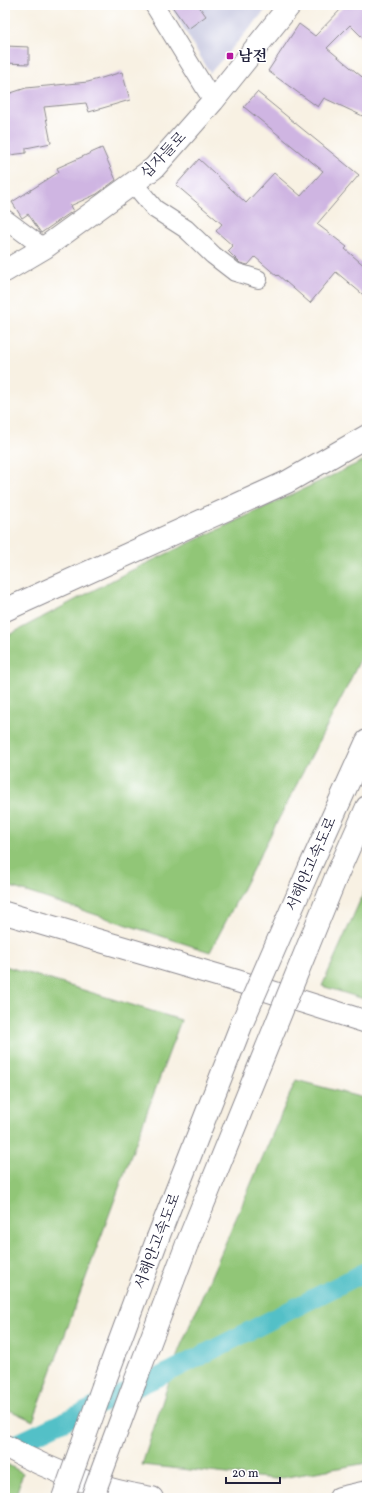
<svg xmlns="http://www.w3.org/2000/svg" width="372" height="1503" font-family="Vollkorn,'Noto Serif KR',serif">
	<rect width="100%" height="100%" fill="#fff"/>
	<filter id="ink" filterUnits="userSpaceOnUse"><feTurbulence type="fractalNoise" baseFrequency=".025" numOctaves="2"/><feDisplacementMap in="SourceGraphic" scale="8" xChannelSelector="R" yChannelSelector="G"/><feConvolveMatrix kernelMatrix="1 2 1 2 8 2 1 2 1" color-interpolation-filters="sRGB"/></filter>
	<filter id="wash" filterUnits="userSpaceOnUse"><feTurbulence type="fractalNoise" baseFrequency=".012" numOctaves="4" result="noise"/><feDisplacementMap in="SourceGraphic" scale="16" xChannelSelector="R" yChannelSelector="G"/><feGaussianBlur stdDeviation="0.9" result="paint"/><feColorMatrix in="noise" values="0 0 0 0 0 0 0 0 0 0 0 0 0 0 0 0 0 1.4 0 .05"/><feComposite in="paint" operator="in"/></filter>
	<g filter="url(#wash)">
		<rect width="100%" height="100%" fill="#f8f1e3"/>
		<path fill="#c1c2dd" d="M170,5H270L210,73Z"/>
		<path fill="#91c677" stroke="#5a7459" d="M367,459V645L346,689L210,952L5,885V637L128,572Z
			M367,885V1000L322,986Z
			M5,966L181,1020L33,1421L5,1408Z
			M296,1080L367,1099V1463L276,1479L142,1465L179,1350Z
			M5,1463L23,1473L15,1498H5Z"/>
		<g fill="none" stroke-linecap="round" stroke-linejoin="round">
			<path stroke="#52c0c7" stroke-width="19" d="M5,1449L173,1370L367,1271"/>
		</g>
		<g id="blocks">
			<path fill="#cfb5e2" d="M171,5H198L206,16L188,29Z
				M345,5H367V42L350,25L327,48L367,81V118L324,98L318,107L268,71L299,24L315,36Z
				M5,46L29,47V64L5,63Z
				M122,72L130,100L89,112L86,103L44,107L51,143L26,148V153L10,155L5,118V95L26,88L88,82Z
				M257,92L359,175L317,224L347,247L345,249L367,268V298L336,272L310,303L278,275L277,276L255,257L248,265L240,263L228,251L233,246L216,231L222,224L176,185L199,159L246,203L274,173L301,196L323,171L244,107Z
				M102,148L116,180L97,194L70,206L73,211L41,233L28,214L22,218L12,202L59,172L57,168Z"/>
		</g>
	</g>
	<g filter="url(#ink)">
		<use href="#blocks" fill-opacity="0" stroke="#8d8a8f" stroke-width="1"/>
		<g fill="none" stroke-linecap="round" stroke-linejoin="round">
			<defs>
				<path id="minor" d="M154,5L213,101
					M134,184L155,209L186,229L213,255L235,272L258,279
					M5,219L44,248"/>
				<path id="secondary" d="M5,271L44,248L154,168L213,101L290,5"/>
				<path id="motorway" d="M5,610L287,482L367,436
					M310,867L367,741
					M336,877L367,807
					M5,913L237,981L367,1022
					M135,1382L187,1244
					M103,1386L157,1240
					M5,1446C51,1471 100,1490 152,1498
					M340,1498L367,1492"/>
			</defs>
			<use href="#minor" stroke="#8d8a8f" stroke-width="20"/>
			<use href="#secondary" stroke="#8d8a8f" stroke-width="24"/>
			<use href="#motorway" stroke="#8d8a8f" stroke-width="24"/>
			<use href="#minor" stroke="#fff" stroke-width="18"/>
			<use href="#secondary" stroke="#fff" stroke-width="22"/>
			<use href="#motorway" stroke="#fff" stroke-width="22"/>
			<defs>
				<path id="motorway-bridge" d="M157,1240L242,1023L310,867
					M187,1244L336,877
					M63,1498L103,1386
					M92,1498L135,1382"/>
			</defs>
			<use href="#motorway-bridge" stroke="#8d8a8f" stroke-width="24" stroke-linecap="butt"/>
			<use href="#motorway-bridge" stroke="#fff" stroke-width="22"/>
		</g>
	</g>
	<rect fill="#b5179e" stroke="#fff" stroke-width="1.5" x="226" y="52" width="8" height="8" rx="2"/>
	<g text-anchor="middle" stroke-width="3" stroke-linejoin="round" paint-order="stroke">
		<g font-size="15" font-weight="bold" fill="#22223b" stroke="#fff" text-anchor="start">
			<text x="238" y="61">남전</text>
		</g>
		<g font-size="15" fill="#22223b" stroke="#fff">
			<text transform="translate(163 155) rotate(-46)" y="5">십자들로</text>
			<text transform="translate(311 864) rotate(-66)" y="5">서해안고속도로</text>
			<text transform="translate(157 1241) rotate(-69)" y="5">서해안고속도로</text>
		</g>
	</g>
	<rect width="372" height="1503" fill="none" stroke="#fff" stroke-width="20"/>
	<path d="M226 1477v6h54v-6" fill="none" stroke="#22223b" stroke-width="2"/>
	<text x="232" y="1477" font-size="12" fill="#22223b" stroke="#ffffff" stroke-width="3" paint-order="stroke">20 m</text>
</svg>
